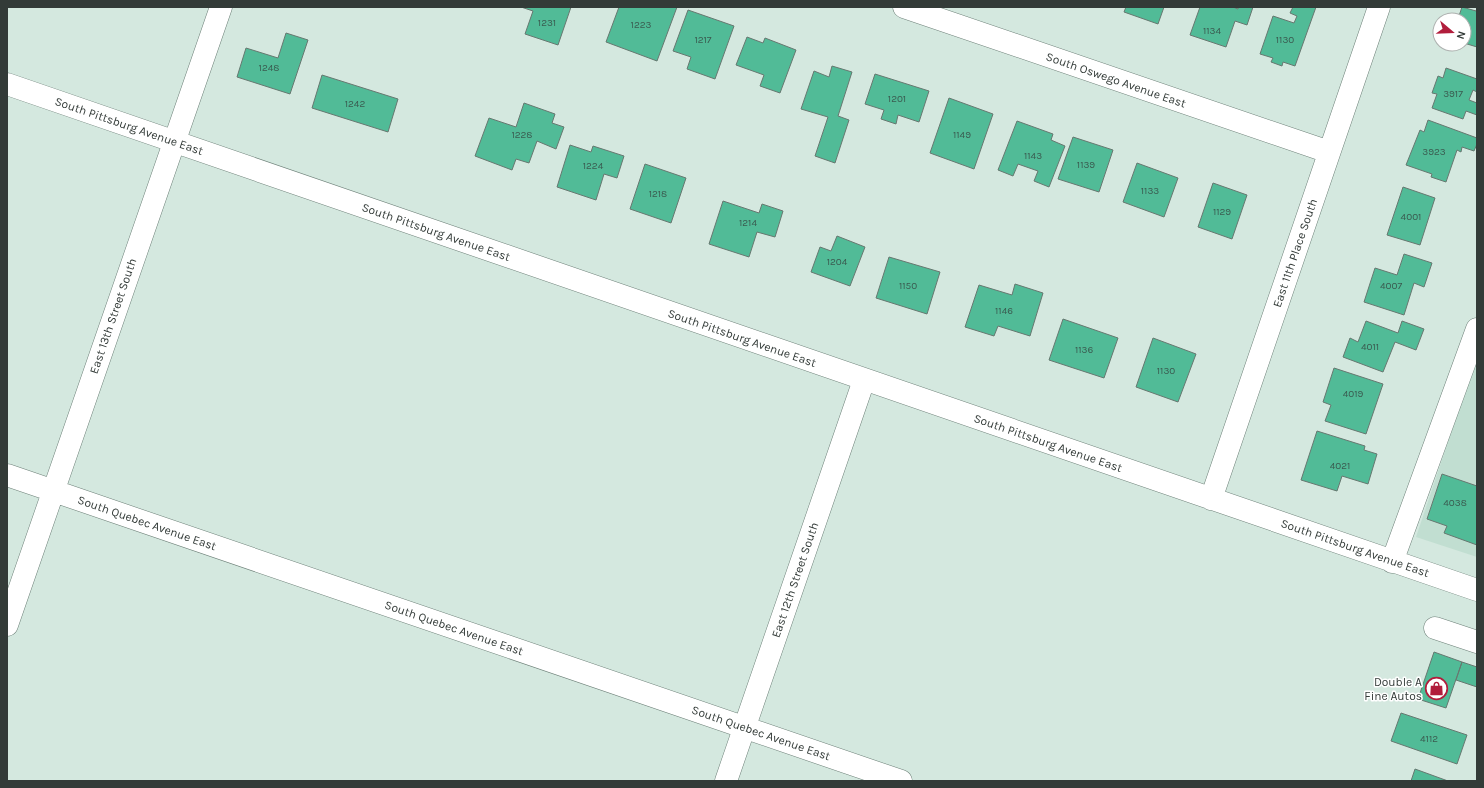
<svg xmlns="http://www.w3.org/2000/svg" width="1484" height="788" font-family="Karla,sans-serif">
	<rect width="100%" height="100%" fill="#d4e8df"/>
	<path fill="#c1ded1" d="M1477,356V557L1416,537Z"/>
	<path fill="#51bb97" stroke="#667870" d="M521,7H571L558,45L525,34L533,11Z
		M619,7H677L657,61L606,42Z
		M1126,7H1164L1158,24L1124,12Z
		M1200,7H1233L1238,9V7H1253L1247,25L1235,21L1226,47L1190,35Z
		M1293,7H1316L1295,66L1283,62L1282,66L1271,62L1273,58L1260,54L1273,16L1294,23L1297,16L1290,13Z
		M1462,7L1476,11L1477,9V47L1464,43V20H1450L1453,14L1459,16Z
		M688,10L734,26L715,79L687,69L691,57L673,51Z
		M286,33L308,40L290,94L237,77L246,48L278,58Z
		M747,37L763,43L765,38L796,50L780,93L760,86L764,75L736,65Z
		M832,66L852,72L838,116L849,120L835,163L815,156L828,117L801,109L814,71L829,77Z
		M1446,68L1477,79V92L1473,90L1469,100L1477,103V115L1466,111L1463,119L1432,108L1437,94L1432,93L1438,76L1443,78Z
		M875,74L929,91L919,122L898,115L896,124L881,119L884,110L865,104Z
		M322,75L398,99L388,132L312,108Z
		M949,98L993,114L974,169L930,153Z
		M524,103L555,114L552,123L564,127L556,149L537,141L529,163L516,159L512,170L475,156L489,118L516,127Z
		M1428,120L1477,138V144L1474,151L1462,147L1461,152L1457,150L1446,182L1431,177L1432,174L1406,165L1420,130L1424,132Z
		M1017,121L1053,134L1051,140L1065,146L1049,187L1034,181L1038,171L1018,164L1013,176L998,170Z
		M1073,137L1113,150L1099,192L1058,179Z
		M570,145L591,152L593,146L624,156L617,178L604,174L596,200L557,187Z
		M1137,163L1178,178L1164,217L1123,202Z
		M645,164L686,178L671,223L630,209Z
		M1213,183L1247,195L1232,239L1198,227Z
		M1403,187L1435,198L1420,245L1387,235Z
		M723,201L759,213L762,204L783,211L775,237L757,232L749,257L709,244Z
		M837,236L865,247L850,286L811,272L820,247L831,251Z
		M1404,254L1432,263L1424,287L1414,283L1404,315L1364,302L1375,268L1397,275Z
		M889,257L940,272L927,314L876,298Z
		M1015,284L1043,293L1030,336L998,326L994,336L965,327L979,285L1012,295Z
		M1063,319L1118,338L1104,378L1049,360Z
		M1366,321L1398,333L1402,321L1424,329L1416,350L1395,342L1383,372L1343,357L1350,338L1358,342Z
		M1153,338L1196,354L1178,402L1136,387Z
		M1334,368L1383,384L1366,434L1325,421L1331,405L1323,402Z
		M1317,431L1365,446L1364,450L1377,454L1368,484L1342,476L1337,491L1301,480Z
		M1442,474L1477,486V545L1444,533L1447,526L1427,519Z
		M1434,652L1462,662L1446,708L1418,699Z
		M1462,662L1477,667V687L1456,680Z
		M1401,713L1467,735L1457,764L1391,741Z
		M1415,769L1448,781H1411Z"/>
	<g fill="none" stroke-linecap="round" stroke-linejoin="round">
		<defs>
			<path id="minor" d="M904,7L1329,152
				M7,84L1477,590
				M7,475L901,781
				M1211,499L1379,7
				M1392,562L1477,329
				M7,625L221,7
				M1435,628L1477,642
				M726,781L864,380"/>
		</defs>
		<use href="#minor" stroke="#6e8179" stroke-width="23"/>
		<use href="#minor" stroke="#fff" stroke-width="22"/>
	</g>
	<defs>
		<symbol id="shop-ring" viewBox="-11 -11 22 22"><circle r="9.5" fill="#fff" stroke="#b11d3c" stroke-width="1.5"/><path d="M-5-2.5h2.3a2.7 3.5 0 0 1 5.4 0H5L5.5 6h-11ZM-1.5-2.5h3a1.5 2.3 0 0 0-3 0Z" fill="#b11d3c"/></symbol>
	</defs>
	<g fill-rule="evenodd">
		<use href="#shop-ring" x="1424" y="676" width="25" height="25"/>
	</g>
	<g text-anchor="middle" stroke-width="3" stroke-linejoin="round" paint-order="stroke">
		<g font-size="10" fill="#3a5b50">
			<text x="547" y="26">1231</text>
			<text x="641" y="28">1223</text>
			<text x="1212" y="34">1134</text>
			<text x="703" y="43">1217</text>
			<text x="1285" y="43">1130</text>
			<text x="269" y="71">1248</text>
			<text x="1453" y="97">3917</text>
			<text x="897" y="102">1201</text>
			<text x="355" y="107">1242</text>
			<text x="522" y="138">1228</text>
			<text x="962" y="138">1149</text>
			<text x="1434" y="155">3923</text>
			<text x="1033" y="159">1143</text>
			<text x="1086" y="168">1139</text>
			<text x="593" y="169">1224</text>
			<text x="1150" y="194">1133</text>
			<text x="658" y="197">1218</text>
			<text x="1222" y="215">1129</text>
			<text x="1411" y="220">4001</text>
			<text x="748" y="226">1214</text>
			<text x="837" y="265">1204</text>
			<text x="908" y="289">1150</text>
			<text x="1391" y="289">4007</text>
			<text x="1004" y="314">1146</text>
			<text x="1370" y="350">4011</text>
			<text x="1084" y="353">1136</text>
			<text x="1166" y="374">1130</text>
			<text x="1353" y="397">4019</text>
			<text x="1340" y="469">4021</text>
			<text x="1455" y="506">4038</text>
			<text x="1429" y="742">4112</text>
		</g>
		<g font-size="12" fill="#333b38" stroke="#fff">
			<text transform="translate(1116 80) rotate(19)" y="4">South Oswego Avenue East</text>
			<text transform="translate(129 126) rotate(19)" y="4">South Pittsburg Avenue East</text>
			<text transform="translate(436 232) rotate(19)" y="4">South Pittsburg Avenue East</text>
			<text transform="translate(1295 253) rotate(-71)" y="4">East 11th Place South</text>
			<text transform="translate(113 316) rotate(-71)" y="4">East 13th Street South</text>
			<text transform="translate(742 338) rotate(19)" y="4">South Pittsburg Avenue East</text>
			<text transform="translate(1048 443) rotate(19)" y="4">South Pittsburg Avenue East</text>
			<text transform="translate(147 523) rotate(19)" y="4">South Quebec Avenue East</text>
			<text transform="translate(1355 548) rotate(19)" y="4">South Pittsburg Avenue East</text>
			<text transform="translate(795 580) rotate(-71)" y="4">East 12th Street South</text>
			<text transform="translate(454 628) rotate(19)" y="4">South Quebec Avenue East</text>
			<text transform="translate(761 733) rotate(19)" y="4">South Quebec Avenue East</text>
		</g>
		<g font-size="12" fill="#333b38" stroke="#fff" text-anchor="end">
			<text x="1422" y="686">Double A<tspan x="1422" dy="14">Fine Autos</tspan></text>
		</g>
	</g>
	<rect width="1484" height="788" fill="none" stroke="#333b38" stroke-width="16"/>
	<g transform="translate(1452 32) rotate(109)"><circle r="19" fill="#ffffff" stroke="#adb1af"/>
	<path d="M0-3L7 15L0 10L-7 15Z" fill="#b11d3c"/>
	<text y="-6" font-size="11" font-weight="bold" text-anchor="middle" fill="#333b38">N</text>
	</g>
</svg>
